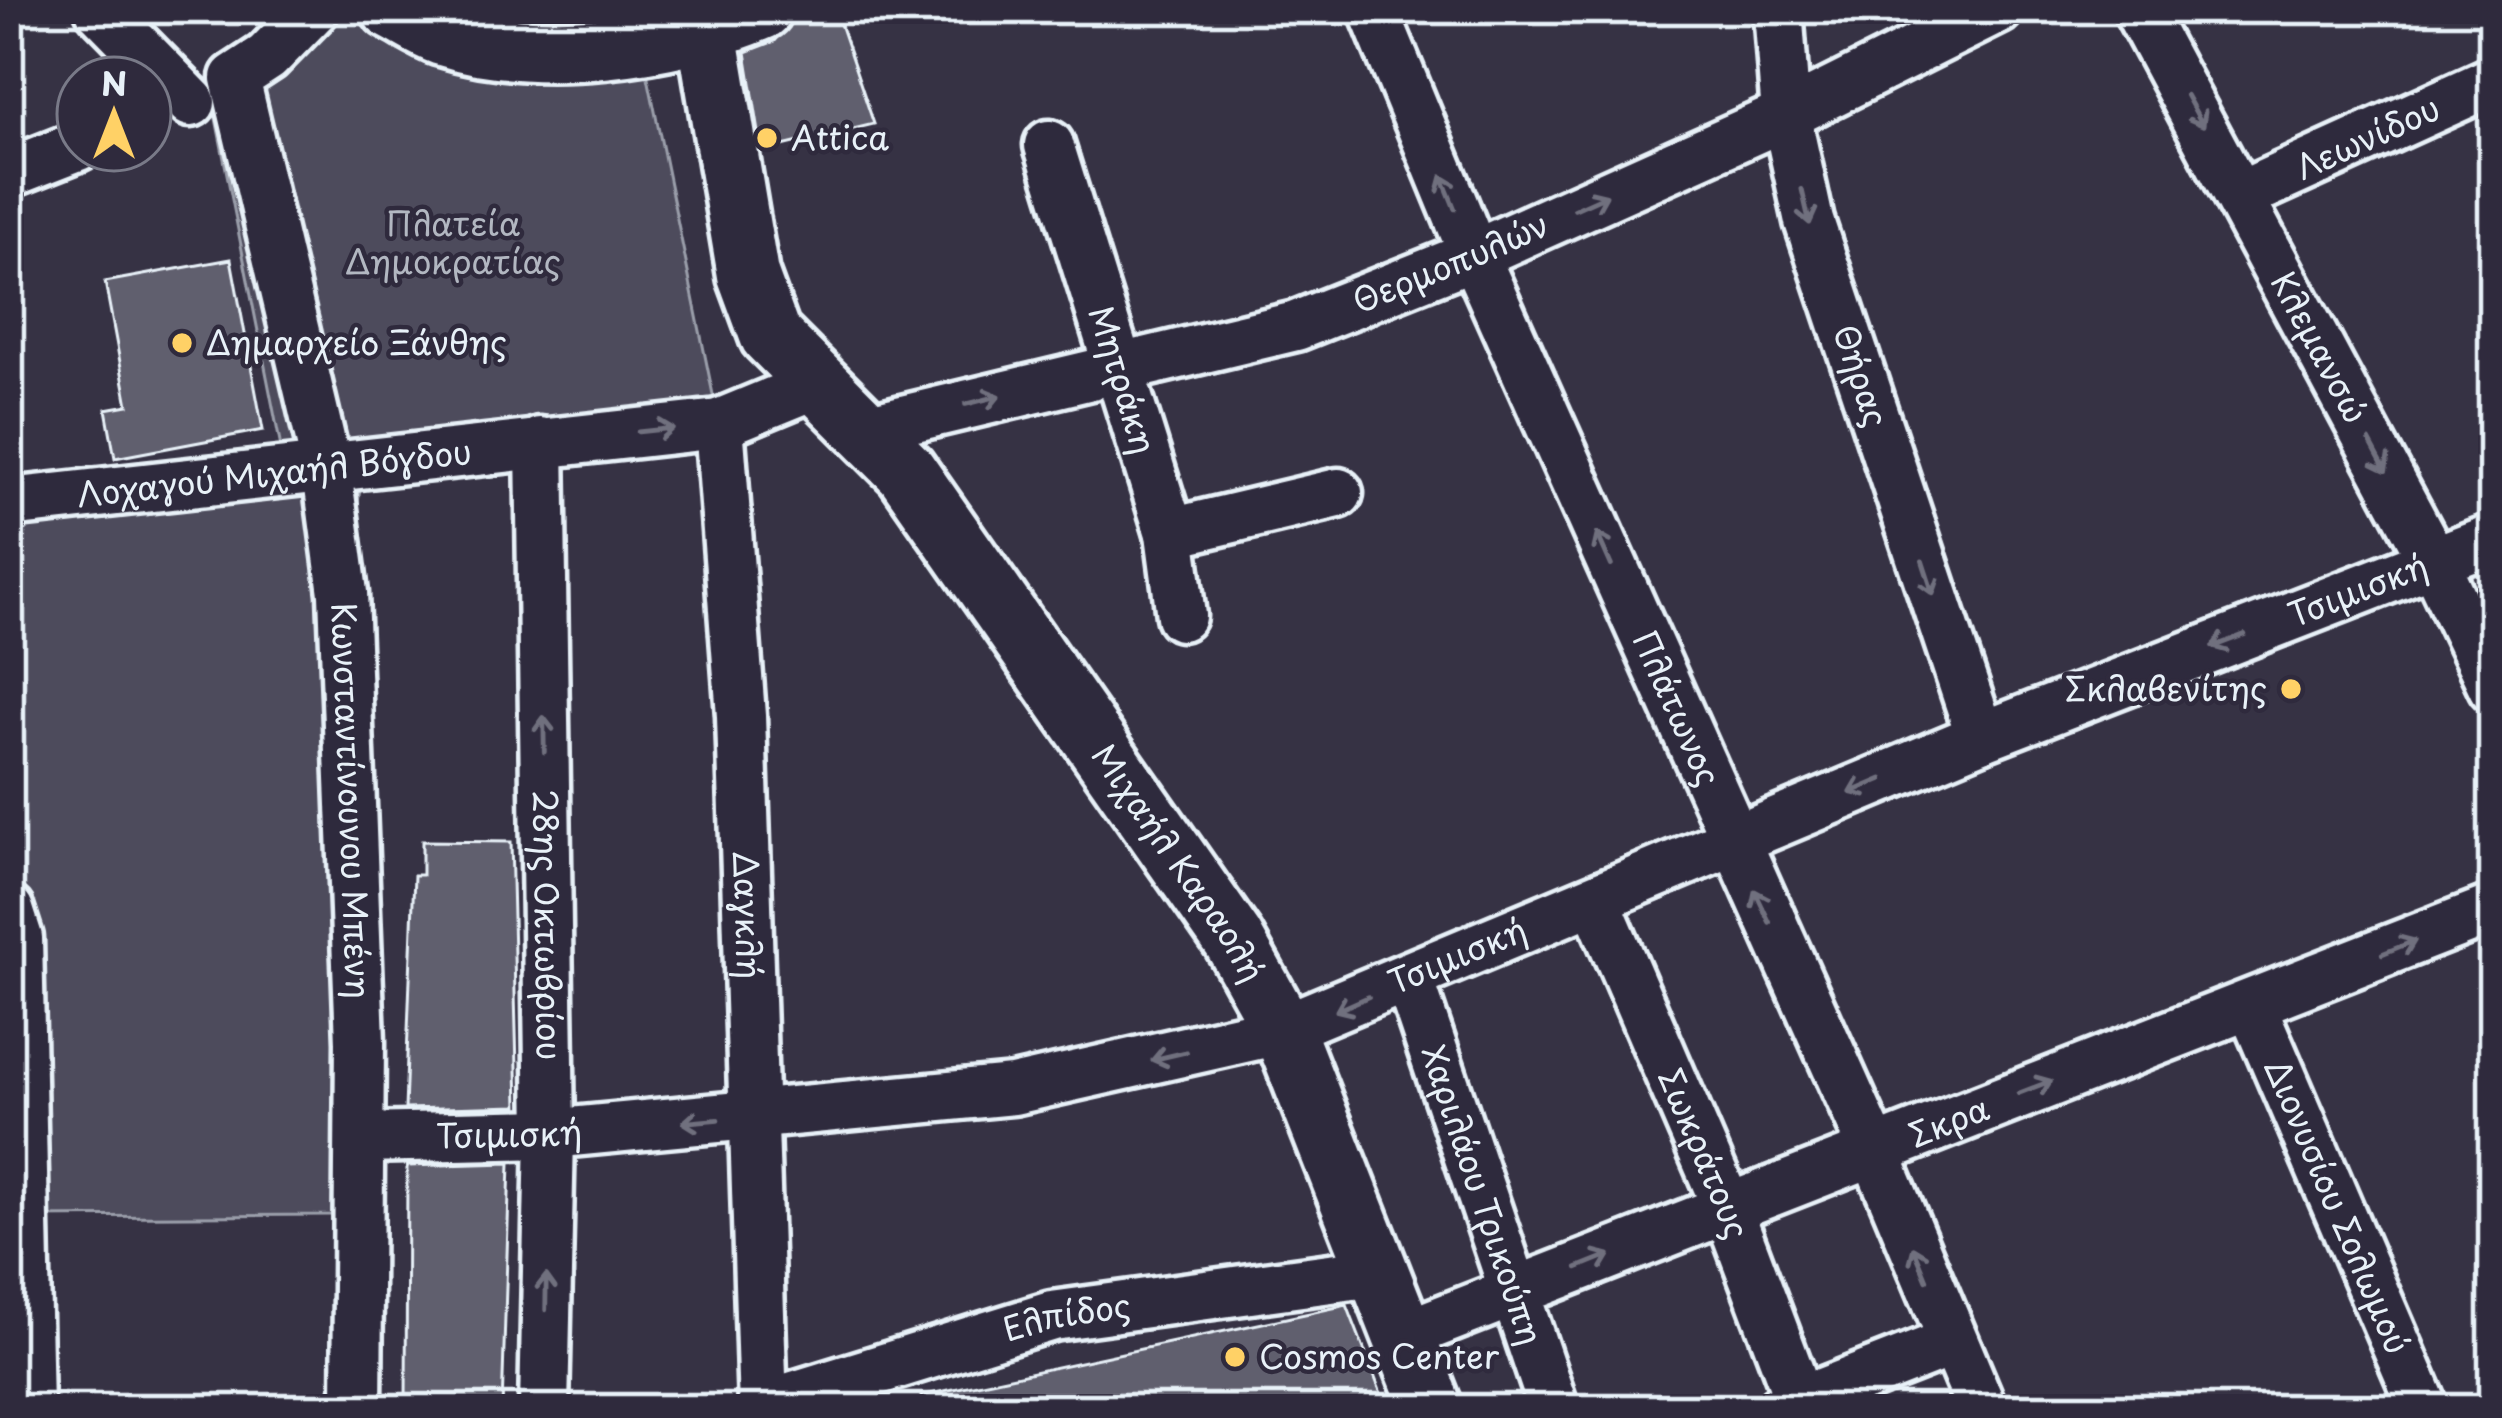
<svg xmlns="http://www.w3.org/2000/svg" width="2502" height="1418" font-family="'Playpen Sans',sans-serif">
	<rect width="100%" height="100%" fill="#363244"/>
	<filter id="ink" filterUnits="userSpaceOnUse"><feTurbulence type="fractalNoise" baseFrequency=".00833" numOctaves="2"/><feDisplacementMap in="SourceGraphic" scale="24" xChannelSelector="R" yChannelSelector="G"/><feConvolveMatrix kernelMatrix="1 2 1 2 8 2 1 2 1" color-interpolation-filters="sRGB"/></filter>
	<g filter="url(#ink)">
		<path fill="#4d4b5c" stroke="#9a9eaa" stroke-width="3" d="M314,9H406L641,43L719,424L365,460L343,593L332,1215L25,1217L9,1409V504L285,468L211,93Z"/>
		<path fill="#605e6e" stroke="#e8f1f8" stroke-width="3" d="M818,9H835L874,124L762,151L746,52L775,41L794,19Z
			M231,259L263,430L115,458L106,409L128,405L105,282Z
			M422,841L511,842L518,1106L405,1109L414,875H422Z
			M510,1163L502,1409H406L407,1166Z
			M1347,1305L1387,1409H923L921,1396Z"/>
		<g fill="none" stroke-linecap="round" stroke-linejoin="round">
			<defs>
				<g id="minor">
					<path d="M100,9L191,102"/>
					<path id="s1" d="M314,9L267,57L235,78L326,464L343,593L360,1042L357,1409"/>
					<path id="s2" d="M1373,9L1474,255L1873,1148L1982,1409"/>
					<path id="s3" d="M1778,9L1786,115L1809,221L1981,737"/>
					<path id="s4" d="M2138,9L2434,562L2493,687"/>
					<path id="s5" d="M1049,145L1170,533L1181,616"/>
					<path d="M9,173L78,146"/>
					<path id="s6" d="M2242,195L2493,81"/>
					<path id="s7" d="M719,424L741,716L763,1409"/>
					<path id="s8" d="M869,428L1296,326L1474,255L1786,115L1998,9"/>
					<path id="s9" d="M540,442L550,1134L544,1409"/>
					<path id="s10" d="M9,503L719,424L816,384"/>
					<path d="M1170,533L1338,493"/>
					<path id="s11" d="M1595,900L1727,1207L1803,1409"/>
					<path d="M9,910L18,938L28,1409"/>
					<path id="s12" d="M1409,979L1554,1409"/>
					<path id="s13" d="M2251,1005L2424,1409"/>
					<path id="s14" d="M362,1138L550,1134L1013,1090L1283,1029L1981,737L2493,538"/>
					<path id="s15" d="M1407,1334L2493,909"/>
					<path id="s16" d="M762,1406L1052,1316L1382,1271"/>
					<path d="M1781,1409L1952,1342"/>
				</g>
				<g id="major">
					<path d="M392,9C408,17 425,29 442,35C535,65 674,48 762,9"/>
					<path id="s17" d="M707,31L748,275L770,335L906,471L1233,939L1283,1029L1432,1409"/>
				</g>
			</defs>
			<use href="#minor" stroke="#e8f1f8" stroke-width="57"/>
			<use href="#major" stroke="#e8f1f8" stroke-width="69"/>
			<use href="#minor" stroke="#2f2a3d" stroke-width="48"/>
			<use href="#major" stroke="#2f2a3d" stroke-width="60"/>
		</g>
		<defs><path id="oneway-shaft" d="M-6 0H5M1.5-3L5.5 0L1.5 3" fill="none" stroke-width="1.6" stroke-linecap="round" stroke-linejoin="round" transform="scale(3)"/></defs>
		<g stroke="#70707e">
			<use href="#oneway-shaft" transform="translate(2195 111) rotate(61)"/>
			<use href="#oneway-shaft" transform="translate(1448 192) rotate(-112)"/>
			<use href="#oneway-shaft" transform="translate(1591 202) rotate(-24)"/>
			<use href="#oneway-shaft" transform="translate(1806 207) rotate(77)"/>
			<use href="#oneway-shaft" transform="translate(983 400) rotate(-14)"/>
			<use href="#oneway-shaft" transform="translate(656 430) rotate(-6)"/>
			<use href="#oneway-shaft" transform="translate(2378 456) rotate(62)"/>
			<use href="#oneway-shaft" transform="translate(1604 549) rotate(-114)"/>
			<use href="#oneway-shaft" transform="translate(1928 578) rotate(72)"/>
			<use href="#oneway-shaft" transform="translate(2228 641) rotate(159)"/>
			<use href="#oneway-shaft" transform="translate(544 734) rotate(-91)"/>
			<use href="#oneway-shaft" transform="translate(1866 786) rotate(157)"/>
			<use href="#oneway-shaft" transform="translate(1762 906) rotate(-115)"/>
			<use href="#oneway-shaft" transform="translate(2399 947) rotate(-22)"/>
			<use href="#oneway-shaft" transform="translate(1352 1004) rotate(156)"/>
			<use href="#oneway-shaft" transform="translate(1169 1056) rotate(167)"/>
			<use href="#oneway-shaft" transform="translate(2035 1087) rotate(-21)"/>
			<use href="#oneway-shaft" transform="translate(700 1121) rotate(175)"/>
			<use href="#oneway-shaft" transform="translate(1594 1261) rotate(-22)"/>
			<use href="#oneway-shaft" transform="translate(1920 1263) rotate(-112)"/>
			<use href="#oneway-shaft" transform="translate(546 1292) rotate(-89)"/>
		</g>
	</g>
	<g fill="#ffd166" stroke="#2f2a3d" stroke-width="4.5">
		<circle cx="767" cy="138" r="12"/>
		<circle cx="182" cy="343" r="12"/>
		<circle cx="2291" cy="689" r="12"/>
		<circle cx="1235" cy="1357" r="12"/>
	</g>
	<g text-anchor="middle" stroke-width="9" stroke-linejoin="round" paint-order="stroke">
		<g font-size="33" fill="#e8f1f8" stroke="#2f2a3d">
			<text dy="12" stroke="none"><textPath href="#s6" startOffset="138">Λεωνίδου</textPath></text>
			<text dy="12" stroke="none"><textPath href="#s8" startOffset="606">Θερμοπυλών</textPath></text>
			<text dy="12" stroke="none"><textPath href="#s4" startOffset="384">Κλεμανσώ</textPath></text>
			<text dy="12" stroke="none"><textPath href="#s3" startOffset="378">Θήρας</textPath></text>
			<text dy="12" stroke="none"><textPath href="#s5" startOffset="246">Μητράκη</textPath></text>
			<text dy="12" stroke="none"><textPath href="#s10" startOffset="267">Λοχαγού Μιχαήλ Βόγδου</textPath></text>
			<text dy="12" stroke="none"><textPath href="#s14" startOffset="2091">Τσιμισκή</textPath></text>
			<text dy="12" stroke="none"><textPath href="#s2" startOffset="762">Πλάτωνος</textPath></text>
			<text dy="12" stroke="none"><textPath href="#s1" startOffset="840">Κωνσταντίνουνου Μπένη</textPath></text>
			<text dy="12" stroke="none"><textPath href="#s17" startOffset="981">Μιχαήλ Καραολή</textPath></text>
			<text dy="12" stroke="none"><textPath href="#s7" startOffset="492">Δαγκλή</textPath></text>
			<text dy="12" stroke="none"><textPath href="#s9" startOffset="483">28ης Οκτωβρίου</textPath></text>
			<text dy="12" stroke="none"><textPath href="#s14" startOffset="1119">Τσιμισκή</textPath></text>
			<text dy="12" stroke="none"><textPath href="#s15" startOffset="582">Σκρα</textPath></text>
			<text dy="12" stroke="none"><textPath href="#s14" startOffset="147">Τσιμισκή</textPath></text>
			<text dy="12" stroke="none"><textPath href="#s11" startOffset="276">Σωκράτους</textPath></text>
			<text dy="12" stroke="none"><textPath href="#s12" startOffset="228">Χαριλάου Τρικούπη</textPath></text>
			<text dy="12" stroke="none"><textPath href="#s13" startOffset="219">Διονυσίου Σολωμού</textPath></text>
			<text dy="12" stroke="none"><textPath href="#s16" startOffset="318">Ελπίδος</textPath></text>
		</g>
		<g font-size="33" fill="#e8f1f8" stroke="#2f2a3d" text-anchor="start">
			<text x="791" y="150">Attica</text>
			<text x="206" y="355">Δημαρχείο Ξάνθης</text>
			<text x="2267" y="701" text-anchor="end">Σκλαβενίτης</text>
			<text x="1259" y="1369">Cosmos Center</text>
		</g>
		<g font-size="33" fill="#b2b7c1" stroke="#2f2a3d">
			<text x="453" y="236">Πλατεία<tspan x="453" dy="38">Δημοκρατίας</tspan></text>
		</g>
	</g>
	<rect width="2502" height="1418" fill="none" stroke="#2f2a3d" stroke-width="48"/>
	<rect x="24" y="24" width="2454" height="1370" fill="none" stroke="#e8f1f8" stroke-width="4.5" filter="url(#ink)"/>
	<g transform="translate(114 114)"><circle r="57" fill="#2f2a3d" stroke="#797a88" stroke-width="3"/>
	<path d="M0-9L21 45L0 30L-21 45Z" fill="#ffd166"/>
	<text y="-18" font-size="33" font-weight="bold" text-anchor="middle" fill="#e8f1f8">N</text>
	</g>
</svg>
